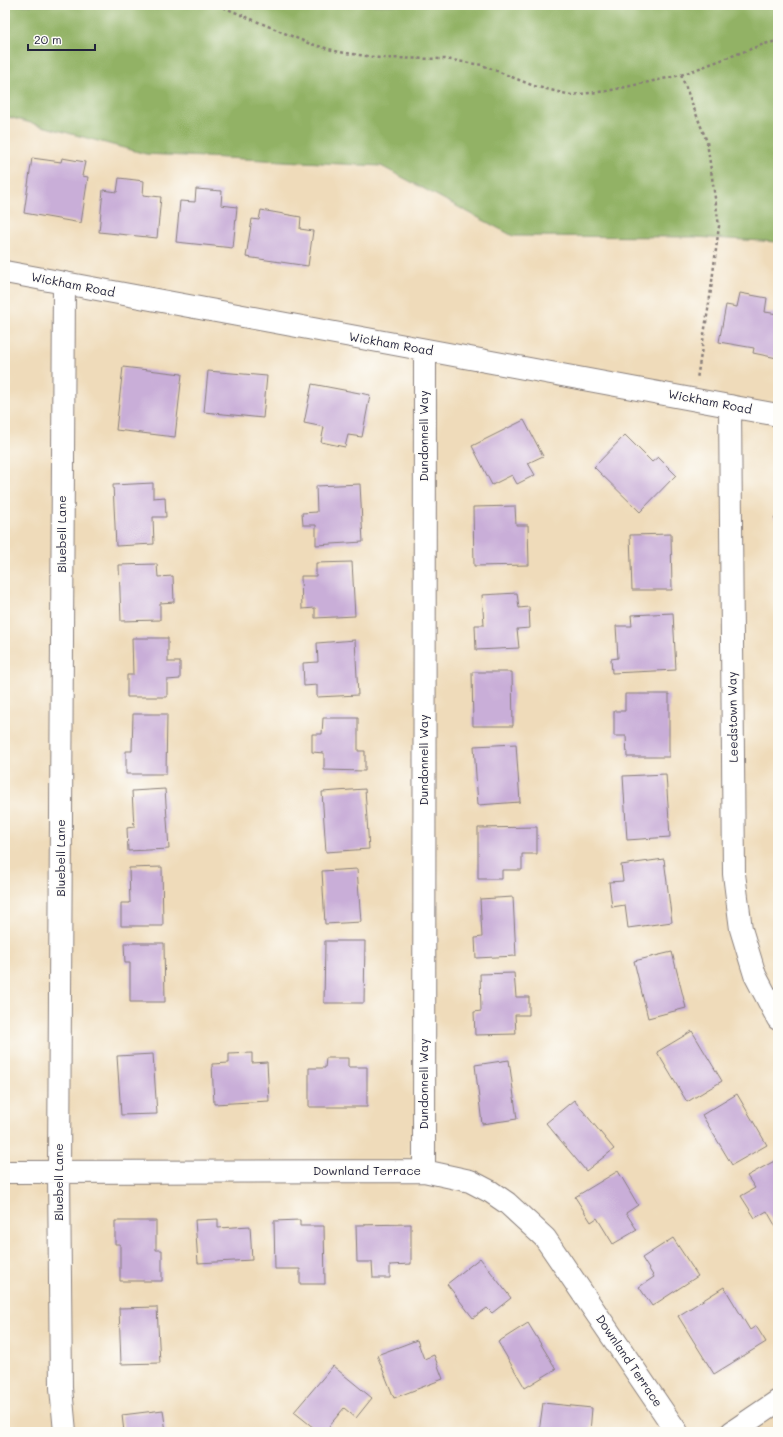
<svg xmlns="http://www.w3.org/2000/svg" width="783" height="1437" font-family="Mali,sans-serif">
	<rect width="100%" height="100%" fill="#fdfcf7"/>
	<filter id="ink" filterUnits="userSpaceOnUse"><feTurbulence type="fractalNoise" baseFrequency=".025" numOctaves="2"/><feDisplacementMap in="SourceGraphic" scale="8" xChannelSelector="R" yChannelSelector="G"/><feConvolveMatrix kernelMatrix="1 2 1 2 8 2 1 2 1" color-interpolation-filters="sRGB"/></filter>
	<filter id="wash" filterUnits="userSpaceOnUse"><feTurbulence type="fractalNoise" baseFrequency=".012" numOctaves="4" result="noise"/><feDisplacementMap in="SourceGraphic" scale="16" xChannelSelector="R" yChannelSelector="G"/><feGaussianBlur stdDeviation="0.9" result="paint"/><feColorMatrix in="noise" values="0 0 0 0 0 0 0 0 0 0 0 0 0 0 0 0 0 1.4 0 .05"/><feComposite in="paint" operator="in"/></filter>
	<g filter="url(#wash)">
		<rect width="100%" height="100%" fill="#efdbba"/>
		<path fill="#92b265" stroke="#5a6a50" d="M5,5H778V242L695,237L513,236L381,166L146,154L5,116Z"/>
		<g id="blocks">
			<path fill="#c9aed8" d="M32,158L61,162L62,158L85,162L82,176L88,177L81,223L24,213Z
				M119,178L144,181L143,195L161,197L157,238L99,232L103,190L117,192Z
				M196,189L222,191L221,205L237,207L233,248L176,242L180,201L195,202Z
				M261,210L301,217L300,229L313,231L308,266L246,257L252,219L259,220Z
				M740,293L767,298L765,312L778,314V351L777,358L753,353L754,348L719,342L726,305L737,307Z
				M123,367L182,374L175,437L116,430Z
				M208,371L267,376L263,418L204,412Z
				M312,384L370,395L362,437L348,435L345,447L321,442L324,427L304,423Z
				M524,420L543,456L528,463L535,475L517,484L512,475L492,485L472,446Z
				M625,435L652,462L658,457L676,475L640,512L594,467Z
				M153,483V498L165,497L166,517H153L154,544L116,546L113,485Z
				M360,484L363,542L316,545V525H303L302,513L317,512L316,486Z
				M515,506L516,525H528L529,565L474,566L473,507Z
				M778,512V521L774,518Z
				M671,534L672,590H632L630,535Z
				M352,562L355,616L315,618V608L302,609L301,576H316V563Z
				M157,564L158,577L173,576L174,602L160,603V620L121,621L119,565Z
				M517,593L519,608L529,607L530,628L517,629L519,648L476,650L475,625H484L482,595Z
				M673,613L676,670L612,673L611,659L618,658L616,626H632L631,615Z
				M132,638H168V662H180V679L167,680V697H127V675H133Z
				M355,640L358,695L317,697V685L304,686L303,663L318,662L317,643Z
				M472,672H512L513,726H473Z
				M625,694H669V757H627L626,736H614V711H625Z
				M133,714H167L166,774H126V751H132Z
				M323,718H358V751H365V771L324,770V753L312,752V734H322Z
				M516,744L520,802L478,805L474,746Z
				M666,774L670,837L627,840L623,776Z
				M165,789L169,849L128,851L127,828L134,827L132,791Z
				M365,789L369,849L326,852L322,792Z
				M537,827V854H522V870H502V879H478V828Z
				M664,859L672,922L628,928L625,905L612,907L609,882L623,881L621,865Z
				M162,867L163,926H121V903H130L129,868Z
				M357,869L361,922L325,924L322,871Z
				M513,897L516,956L476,958L475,938L482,937L480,899Z
				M325,941H365L364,1003H324Z
				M124,943H164L165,1002H130V963H125Z
				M672,952L686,1008L648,1018L634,961Z
				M514,973L516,997H529V1015H515L516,1034L475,1035L474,1012L481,1011L480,974Z
				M692,1031L722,1081L687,1102L657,1052Z
				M252,1053V1063L267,1062L269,1101L214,1104L212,1064L229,1063V1054Z
				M153,1054L157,1114L121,1115L117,1056Z
				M326,1058H348V1067H367V1107H309V1068H325Z
				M509,1060L517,1119L482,1124L475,1065Z
				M737,1094L767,1145L732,1165L702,1115Z
				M574,1100L614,1149L586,1171L546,1123Z
				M778,1159V1226L776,1227L767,1211L755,1218L741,1196L755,1188L747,1176Z
				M618,1171L638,1205L626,1213L637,1230L613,1244L597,1218L591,1222L575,1197Z
				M218,1219V1228L250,1226L252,1260L198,1263L195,1220Z
				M300,1220V1226H324L325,1284H300V1269H275L274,1221Z
				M115,1221H156V1250H162V1281H120V1244H115Z
				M411,1224V1264L390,1265V1278H373L372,1262H357L356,1225Z
				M673,1238L698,1276L652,1306L639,1287L654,1277L642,1258Z
				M480,1258L511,1298L492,1313L487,1308L473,1318L447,1284Z
				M724,1287L750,1330L756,1326L766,1342L714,1374L678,1316Z
				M157,1307L160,1363L121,1364L119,1308Z
				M528,1323L556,1369L525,1388L498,1342Z
				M417,1340L424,1359L434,1355L443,1379L394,1398L377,1355Z
				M333,1366L372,1398L356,1418L344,1408L324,1432H319L294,1412Z
				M543,1403L592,1408L590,1432H539Z
				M163,1410L166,1432H124L122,1415Z"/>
		</g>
	</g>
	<g filter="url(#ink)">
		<use href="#blocks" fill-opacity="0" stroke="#887e7a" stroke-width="1"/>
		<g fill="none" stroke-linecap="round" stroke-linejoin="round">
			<defs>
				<path id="minor" d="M5,272L778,415
					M64,283L59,1171L61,1388L65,1432
					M730,406L734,874L741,929L755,975L778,1019
					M424,1171L425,350
					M5,1172L424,1171L470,1181L491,1192L507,1203L545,1238L677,1432
					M732,1432L778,1401"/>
			</defs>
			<use href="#minor" stroke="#887e7a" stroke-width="24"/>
			<path stroke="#887e7a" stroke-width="2.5" stroke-dasharray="3 3" stroke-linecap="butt" d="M218,5L308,43L339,52L380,58L445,59L482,65L534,86L571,95L607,91L681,75L764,44L778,41
				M681,75L707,142L719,226L710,297L697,379"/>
			<use href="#minor" stroke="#fff" stroke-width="22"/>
		</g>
	</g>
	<g text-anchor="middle" stroke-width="3" stroke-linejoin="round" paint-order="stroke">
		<g font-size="12" fill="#22223b" stroke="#fdfcf7">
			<text transform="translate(73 285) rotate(11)" y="4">Wickham Road</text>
			<text transform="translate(391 344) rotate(10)" y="4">Wickham Road</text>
			<text transform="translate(710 402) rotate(11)" y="4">Wickham Road</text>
			<text transform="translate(424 436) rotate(-90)" y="4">Dundonnell Way</text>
			<text transform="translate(62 534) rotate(-90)" y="4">Bluebell Lane</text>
			<text transform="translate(733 717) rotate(-91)" y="4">Leedstown Way</text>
			<text transform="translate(424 760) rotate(-90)" y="4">Dundonnell Way</text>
			<text transform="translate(61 858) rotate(-90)" y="4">Bluebell Lane</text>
			<text transform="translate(424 1084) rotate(-90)" y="4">Dundonnell Way</text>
			<text x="367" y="1175">Downland Terrace</text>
			<text transform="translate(59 1182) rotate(-90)" y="4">Bluebell Lane</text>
			<text transform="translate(629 1361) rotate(56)" y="4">Downland Terrace</text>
		</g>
	</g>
	<rect width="783" height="1437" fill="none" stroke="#fdfcf7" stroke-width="20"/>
	<path d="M28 44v6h67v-6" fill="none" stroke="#22223b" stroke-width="2"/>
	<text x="34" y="44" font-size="12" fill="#22223b" stroke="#fdfcf7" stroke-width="3" paint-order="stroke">20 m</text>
</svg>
